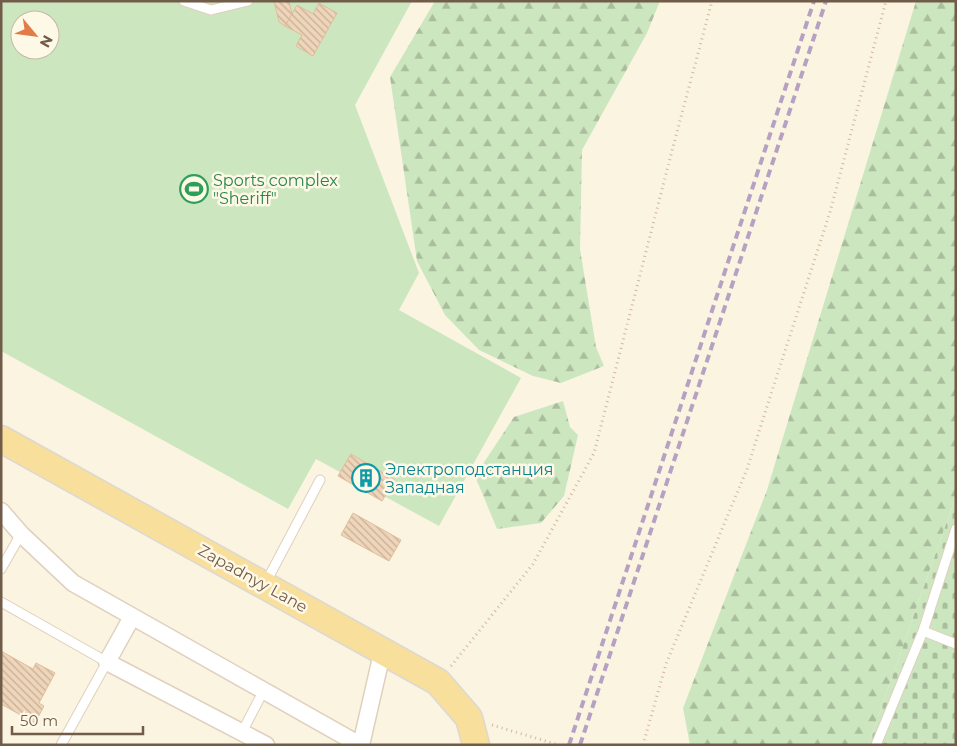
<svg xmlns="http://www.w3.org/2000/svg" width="957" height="746" font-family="Montserrat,sans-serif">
	<defs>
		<pattern id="forest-firs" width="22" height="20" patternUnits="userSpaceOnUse" patternTransform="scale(1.25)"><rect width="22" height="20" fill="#cce7c0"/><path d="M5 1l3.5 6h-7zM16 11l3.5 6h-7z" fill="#aabe9e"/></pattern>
		<pattern id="cemetery-stones" width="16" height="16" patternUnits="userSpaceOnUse" patternTransform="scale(1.25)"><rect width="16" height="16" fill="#cce7c0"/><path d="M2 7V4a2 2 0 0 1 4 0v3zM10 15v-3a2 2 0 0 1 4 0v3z" fill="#aabe9e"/></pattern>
		<pattern id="building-back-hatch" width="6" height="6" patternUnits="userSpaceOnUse" patternTransform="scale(1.25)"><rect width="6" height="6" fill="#efd5b9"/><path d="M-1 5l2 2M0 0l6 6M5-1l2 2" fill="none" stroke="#c6b098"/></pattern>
	</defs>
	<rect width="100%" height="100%" fill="#fbf4e1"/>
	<path fill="url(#forest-firs)" d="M435,1H660L647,33L582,150L580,249L596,347L604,366L561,383L533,376L479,350L445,315L417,261L390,77Z
		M916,1H956V496L868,745H690L683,708L767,490Z
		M563,401L570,427L578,435L564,496L541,523L497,529L475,476L514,417Z"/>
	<path fill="url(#cemetery-stones)" d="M956,496V745H868Z"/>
	<path fill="#cce7c0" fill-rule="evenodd" d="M1,1H412L355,105L419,273L399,310L521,378L439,526L316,459L288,509L1,351ZM20,20H50V50H20Z"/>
	<path fill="url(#building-back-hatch)" stroke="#e1bd9a" d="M274,1H289L292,14L285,26L279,22Z
		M319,3L337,13L313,56L296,46L302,35L285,26L297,5L313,14Z
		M351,454L395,480L382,501L338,476Z
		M353,513L401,540L389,561L341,535Z
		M1,651L33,669L36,663L55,673L39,703L44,706L35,723L1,704Z"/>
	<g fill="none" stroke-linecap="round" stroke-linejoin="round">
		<defs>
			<path id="service" d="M184,1L211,10L248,1
				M1,569L21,534
				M265,584L320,480
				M1,602L107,662L61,745
				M923,631L956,644
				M242,732L264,690
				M876,745L923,631L956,529"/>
			<path id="minor" d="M1,511L21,534L73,583L360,745
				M132,617L107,662L266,745
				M361,745L383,649"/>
			<path id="primary" d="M1,439L438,682L469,718L476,745"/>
		</defs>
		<use href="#service" stroke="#dfd0bd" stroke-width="11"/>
		<use href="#minor" stroke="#dfd0bd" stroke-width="19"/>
		<use href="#primary" stroke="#ddd8d3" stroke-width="29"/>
		<path stroke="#d4b89d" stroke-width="3" stroke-dasharray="1 4" stroke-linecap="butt" d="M451,666L533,564L594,453L673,147L712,1
			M492,725L559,745
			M643,745L666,664L747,469L772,391L830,212L886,1"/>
		<use href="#service" stroke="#fff" stroke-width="9"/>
		<use href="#minor" stroke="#fff" stroke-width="16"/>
		<use href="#primary" stroke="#f8df9b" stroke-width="26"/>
		<path stroke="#b7a1c3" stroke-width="4" stroke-dasharray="8 5" stroke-linecap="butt" d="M569,745L814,1
			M580,745L826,1"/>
	</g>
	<defs>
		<symbol id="stadium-ring" viewBox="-11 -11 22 22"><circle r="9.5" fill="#fef8e6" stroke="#2e9e5b" stroke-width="1.5"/><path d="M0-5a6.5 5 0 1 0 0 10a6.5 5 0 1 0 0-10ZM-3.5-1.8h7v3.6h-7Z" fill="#2e9e5b"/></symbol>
		<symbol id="building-ring" viewBox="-11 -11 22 22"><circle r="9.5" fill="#fef8e6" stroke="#0f9aa8" stroke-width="1.5"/><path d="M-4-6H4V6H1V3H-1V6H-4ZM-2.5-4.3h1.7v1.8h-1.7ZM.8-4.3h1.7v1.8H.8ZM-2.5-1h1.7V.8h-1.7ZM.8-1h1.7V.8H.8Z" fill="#0f9aa8"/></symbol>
	</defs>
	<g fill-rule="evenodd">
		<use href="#stadium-ring" x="178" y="173" width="32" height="32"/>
		<use href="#building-ring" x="350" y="462" width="32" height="32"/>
	</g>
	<g text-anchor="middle" stroke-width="5" stroke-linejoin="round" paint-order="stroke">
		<g font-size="16" fill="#27864d" stroke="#fef8e6" text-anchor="start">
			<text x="213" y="186">Sports complex<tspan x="213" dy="18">"Sheriff"</tspan></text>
		</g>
		<g font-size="16" fill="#0d838f" stroke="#fef8e6" text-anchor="start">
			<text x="385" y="475">Электроподстанция<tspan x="385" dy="18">Западная</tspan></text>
		</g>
		<g font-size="16" fill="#715b49" stroke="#fef8e6">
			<text transform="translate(253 578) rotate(29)" y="6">Zapadnyy Lane</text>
		</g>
	</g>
	<rect width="957" height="746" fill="none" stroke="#715b49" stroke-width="5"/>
	<g transform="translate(35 35) rotate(119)"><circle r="24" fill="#fef8e6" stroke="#c6b9a7"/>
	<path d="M0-4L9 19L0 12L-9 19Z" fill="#e17c49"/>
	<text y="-8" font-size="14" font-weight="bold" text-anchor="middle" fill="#715b49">N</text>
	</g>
	<path d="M12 726v8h131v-8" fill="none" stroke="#715b49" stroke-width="2.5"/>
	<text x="20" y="726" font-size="15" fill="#715b49" stroke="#fef8e6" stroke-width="4" paint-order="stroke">50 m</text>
</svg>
